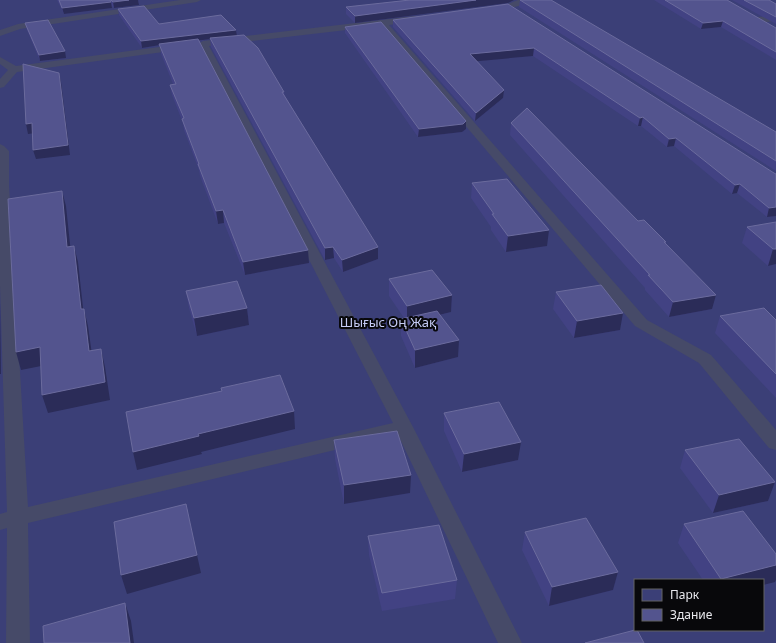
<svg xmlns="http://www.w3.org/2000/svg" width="776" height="643" font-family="'Noto Sans',sans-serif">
	<rect width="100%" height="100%" fill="#1c1d24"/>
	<path fill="#3b3f77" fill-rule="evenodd" d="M0,0H776V643H0ZM635,580H763V630H635Z"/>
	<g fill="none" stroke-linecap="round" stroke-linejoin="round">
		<path fill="#464a68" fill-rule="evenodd" d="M180,0H201L197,2L20,29L0,36V30L18,24Z
			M518,0H535L534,2C524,4 492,15 485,9L486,7L508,4Z
			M776,15V21L758,23L754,20L758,17Z
			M415,16L418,17L419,19L418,21L389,25L647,320L711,355L776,430V450L769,448L699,363L635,326L381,26L209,46L413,427L522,643H498L398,435L28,523L30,643H6L7,528L0,530V514L7,512L0,286V144L4,146L9,151V185L28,507L393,423L198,44L203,41Z
			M182,44L187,47L185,49L17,72L4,87L0,88V79L8,70L0,64V57L16,66Z"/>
	</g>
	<path fill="#424283" d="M57,0H138L139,5L114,8L112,6V8L64,14Z
		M520,0L776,132V171L519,7Z
		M654,0H727L776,28V60L721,27L701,29Z
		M732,0H769L776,4V24Z
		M508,3L355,23L346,14V7Z
		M508,4L774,173L776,216L767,217L737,193L732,194L674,146L667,147L641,126H638L533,56L476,61L503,98L475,121L393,27V20Z
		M118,9L159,24L236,30L237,36L284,92L285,96L378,247V259L343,272L334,258L325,260L211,47L210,39L199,41L309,263L245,275L224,223L218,224L200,176L199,170L184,130L183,123L172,95L170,85L173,84L161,54L160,45L142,48L119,15Z
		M25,23L66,58L40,61L27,30Z
		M345,27L466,121V129L462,132L418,137L345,33Z
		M511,123L666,242V244L712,309L669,317L645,290V288L510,135Z
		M472,183L547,246L506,252L491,230V227L471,198Z
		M776,222V264L768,266L742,243L747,227Z
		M389,279L452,295L451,312L440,315L458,357L415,368L401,336V319L404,318L389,296Z
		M186,291L247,308L249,325L197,336L189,308Z
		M556,292L620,330L574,338L553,309Z
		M720,316L776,320V398L715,333Z
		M444,413L518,460L462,472L444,431Z
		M334,440L410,493L344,504L335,459Z
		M685,450L775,482L768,501L713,513L680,468Z
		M684,524L776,554V580L775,582L763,580H703L678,543Z
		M525,532L618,572L613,590L549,606L522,550Z
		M368,536L457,580L455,599L382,611L369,555Z"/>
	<path fill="#2b2c58" d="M129,0H138L139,5L114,8L113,2Z
		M476,0H514L508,3L355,23V16Z
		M111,2L112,8L64,14L62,8Z
		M723,21L721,27L701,29L703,23Z
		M236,30L237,36L160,45L159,44L160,45L142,48L141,41Z
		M534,48L533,56L469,62L470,54Z
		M65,51L66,58L40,61L39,55Z
		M59,73L61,82L70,155L36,159L33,150Z
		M504,90L503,98L475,121L476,113Z
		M643,117L641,126H638L640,118Z
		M466,121V129L462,132L418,137L419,129Z
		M32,123L35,133L28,134L26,124Z
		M676,138L674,146L667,147L669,139Z
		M740,184L737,193L732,194L735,185Z
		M62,191L66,206L72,263L67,247Z
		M776,207V216L767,217L769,208Z
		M223,210L224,223L218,224L216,211Z
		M549,230L547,246L506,252L508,236Z
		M74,246L78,262L85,326L81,309Z
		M333,247L334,258L325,260V248Z
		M378,247V259L343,272L342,260Z
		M773,249H776V264L768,266Z
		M308,250L309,263L245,275L243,262Z
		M452,295L451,312L407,323V306Z
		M716,295L712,309L669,317L673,302Z
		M0,304L1,374H0Z
		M247,308L249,325L197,336L194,318Z
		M84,309L88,326L94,369L89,351Z
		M623,313L620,330L574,338L577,321Z
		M459,340L458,357L415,368V350Z
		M40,347L46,365L21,370L16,352Z
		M101,349L105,367L110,400L48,413L42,395Z
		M294,411L295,429L201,452L202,454L137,470L133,452L198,434Z
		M521,442L518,460L462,472L464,454Z
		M411,475L410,493L344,504V485Z
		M775,482L768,501L713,513L719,495Z
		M197,555L201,573L127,594L121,575Z
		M776,565V580L775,582L763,585V580H721V579Z
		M618,572L613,590L549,606L552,587Z
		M125,603L131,621L134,643H130Z"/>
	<path fill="#53548e" stroke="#6b6b9d" d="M59,0H110L111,2L62,8Z
		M111,0H129L113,2Z
		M410,0H476L355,16L346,7Z
		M520,0H551L776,132V161Z
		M665,0H727L776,28V52L723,21L703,23Z
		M744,0H769L776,4V17Z
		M508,4L774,173L776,174V207L769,208L740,184L735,185L676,138L669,139L643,117L640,118L534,48L470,54L504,90L476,113L393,20Z
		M144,6L159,24L221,15L236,30L141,41L118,9Z
		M48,20L65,51L39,55L25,23Z
		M381,22L466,121L463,124L419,129L345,27Z
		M244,35L258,48L284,92H282L378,247L342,260L333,247L325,248L210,38Z
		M198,39L308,250L243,262L223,210L216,211L198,164H199L182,119L184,118L170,85L176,84L159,44Z
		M23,64L59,73L68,145L33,150L32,123L26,124Z
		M527,108L638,221L644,220L666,242H664L716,295L673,302L648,275H650L511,123Z
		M507,179L549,230L508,236L492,214H494L472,183Z
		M62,191L67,247L74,246L81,309H84L89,351L101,349L105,382L42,395L40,347L16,352L8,199Z
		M776,222V249H773L747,227Z
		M432,270L452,295L407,306L389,279Z
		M237,281L247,308L194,318L186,291Z
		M601,285L623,313L577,321L556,292Z
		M764,308L776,320V374L720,316Z
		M437,311L459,340L415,350L401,319Z
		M280,375L294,411L198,434L199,436L133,452L126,412L222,391L221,388Z
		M499,402L521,442L464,454L444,413Z
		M397,431L411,475L344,485L334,440Z
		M739,439L775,482L719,495L685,450Z
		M186,504L197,555L121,575L114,522Z
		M743,511L776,554V565L721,579L684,524Z
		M586,518L618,572L552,587L525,532Z
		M439,525L457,580L382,593L368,536Z
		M125,603L130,643H44L43,626Z
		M635,630H637L644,643H585Z"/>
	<g text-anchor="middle" stroke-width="4" stroke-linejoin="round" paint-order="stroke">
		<g font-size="13" fill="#c5cbf4" stroke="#08080b">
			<text x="388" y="327">Шығыс Оң Жақ</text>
		</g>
	</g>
	<rect x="634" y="579" width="130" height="52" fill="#08080b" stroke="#626265"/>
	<rect x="642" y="589" width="20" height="12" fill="#3b3f77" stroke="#626265"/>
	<text x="670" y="599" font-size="12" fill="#e8e8ed">Парк</text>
	<rect x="642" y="609" width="20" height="12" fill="#53548e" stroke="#626265"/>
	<text x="670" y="619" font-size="12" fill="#e8e8ed">Здание</text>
</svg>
